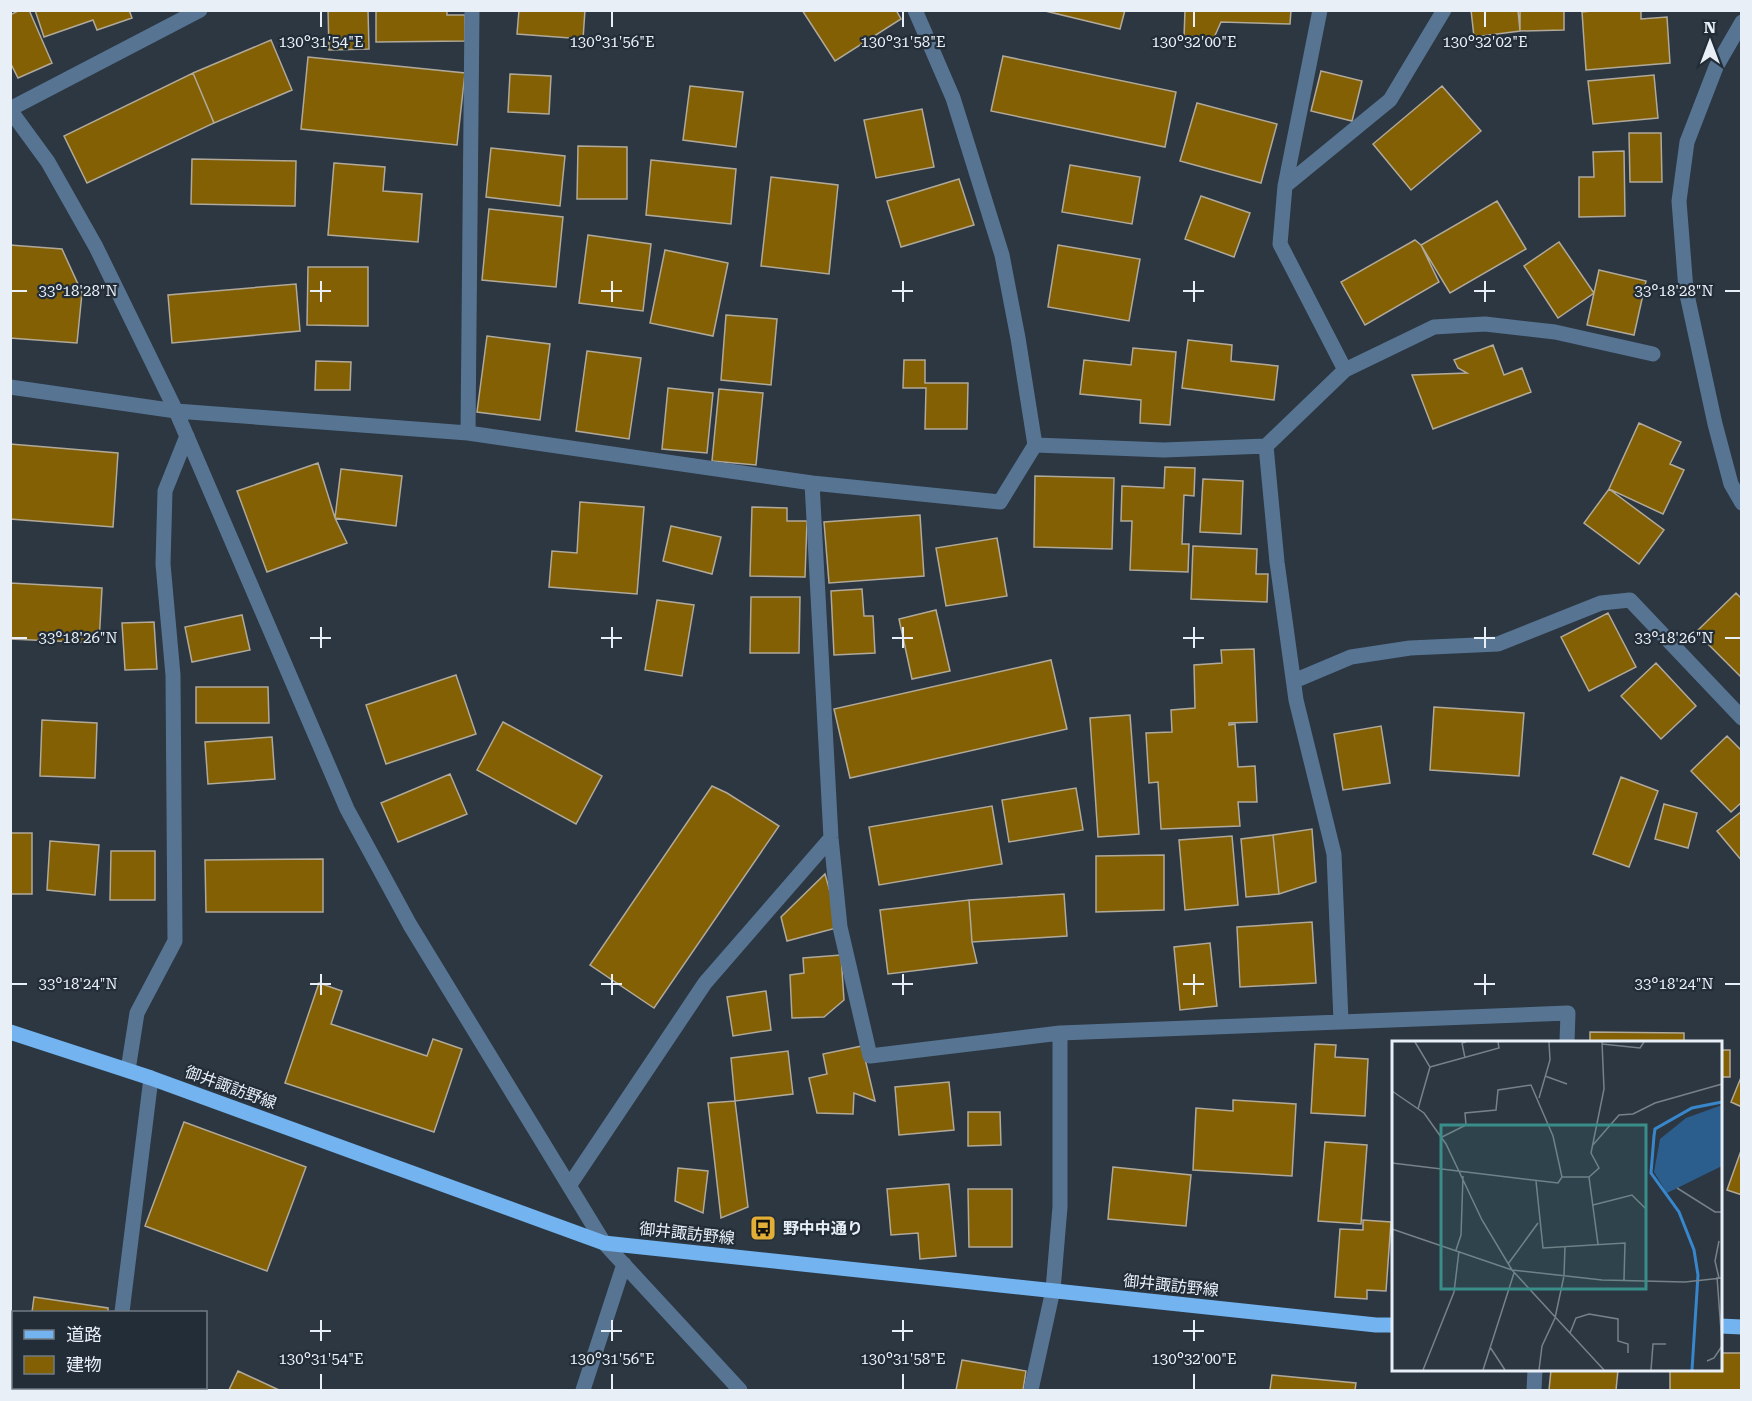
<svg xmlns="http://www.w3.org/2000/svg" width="1752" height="1401" font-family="'Roboto Serif','Noto Sans JP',serif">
	<rect width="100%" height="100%" fill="#2c3742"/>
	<path fill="#826003" stroke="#b1a999" stroke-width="1.5" d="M20,10H29L52,63L18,78L10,62V15Z
		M35,10H129L132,18L97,30L93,20L44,37Z
		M328,10H368L369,49L329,50Z
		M376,10H447V15H465V41L376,42Z
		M519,10H585L583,39L517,34Z
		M802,10H896L901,19L835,61Z
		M1041,10H1125L1120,29Z
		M1185,10H1291L1290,24L1221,22L1213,40L1184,38Z
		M1471,10H1518L1520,31L1474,37Z
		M1520,10H1564V30L1520,31Z
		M1601,10H1641V19L1667,17L1670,63L1586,70L1582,12Z
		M271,40L292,90L214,123L193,73Z
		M1003,56L1176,92L1165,147L991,111Z
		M308,57L465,73L457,145L301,129Z
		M1321,71L1362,81L1352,121L1311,111Z
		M193,73L214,123L87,183L64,136Z
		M510,74L551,76L549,114L508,112Z
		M1654,75L1658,118L1593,124L1588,81Z
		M690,86L743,92L736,147L683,140Z
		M1442,86L1481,131L1411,190L1373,144Z
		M1197,103L1277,124L1261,183L1180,161Z
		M922,109L934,167L876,178L864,120Z
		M1629,133H1661L1662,182H1630Z
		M578,146L627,147V199H577Z
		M491,148L565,156L560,206L486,197Z
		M1624,151L1625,216L1579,217V177H1594L1593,152Z
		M192,159L296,161L295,206L191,204Z
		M651,160L736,169L731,224L646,215Z
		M334,163L385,167L383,191L422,194L418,242L328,235Z
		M1070,165L1140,177L1132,224L1062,212Z
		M771,177L838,185L829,274L761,266Z
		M959,179L974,225L901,247L887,201Z
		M1201,196L1250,213L1234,257L1185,239Z
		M1497,201L1526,249L1450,293L1421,245Z
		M489,209L563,217L556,287L482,280Z
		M588,235L651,244L643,311L579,303Z
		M1415,240L1421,245L1439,282L1365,325L1341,282Z
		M1559,242L1594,293L1558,318L1524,266Z
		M10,245L62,249L82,293L77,343L10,338Z
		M1058,245L1140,259L1129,321L1048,307Z
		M665,250L728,263L713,336L650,323Z
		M308,267H368V326L307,325Z
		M1599,270L1646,281L1634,335L1587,325Z
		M296,284L300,331L172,343L168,295Z
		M726,315L777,319L771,385L721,380Z
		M487,336L550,344L540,420L477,412Z
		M1188,340L1232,345L1231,361L1278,366L1274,400L1182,388Z
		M1493,345L1504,375L1522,368L1531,392L1433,429L1412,375L1467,373L1458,368L1454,360Z
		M1133,348L1176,352L1170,425L1140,423L1141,400L1080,394L1084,360L1131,365Z
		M587,351L641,358L629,439L576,431Z
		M904,360H925V383H968L967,429H925L926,388H903Z
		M316,361L351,362L350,390H315Z
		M668,388L713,393L707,453L662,449Z
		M719,389L763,393L756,465L712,461Z
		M1639,423L1681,442L1670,464L1684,470L1663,514L1609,489Z
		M10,444L118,453L113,527L10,519Z
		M318,463L335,518L347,543L267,572L237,491Z
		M1165,467L1195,468L1194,496L1184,495L1182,544H1189L1188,572L1130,570L1132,521H1121L1122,486L1164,488Z
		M341,469L402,476L396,526L335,518Z
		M1035,476L1114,478L1112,549L1034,547Z
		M1203,479L1243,481L1241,534L1200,532Z
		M1609,489L1664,530L1639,564L1584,523Z
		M580,502L644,507L637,594L549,587L552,551L577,553Z
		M752,507L787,508V521H807L805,577L750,576Z
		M920,515L924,576L829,583L824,522Z
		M671,526L721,537L712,574L663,561Z
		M997,538L1007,596L946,606L936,548Z
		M1193,546L1257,549L1256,574H1268L1267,602L1191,599Z
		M10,583L102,588L99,643L10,639Z
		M862,589L864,616H873L875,653L834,655L831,591Z
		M1736,593L1742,599V678L1696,632Z
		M751,597H800L799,653H750Z
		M657,600L694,605L682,676L645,670Z
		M936,610L950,671L912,679L899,619Z
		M1608,613L1636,667L1589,691L1561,637Z
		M242,615L250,650L192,662L185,627Z
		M154,622L157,669L125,670L122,623Z
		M1254,649L1257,722L1229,723V725L1235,724L1238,767L1255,766L1257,802H1238L1240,826L1161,829L1158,782L1149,783L1146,733L1172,732L1171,710L1195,708L1194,665L1222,663L1221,650Z
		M1051,660L1067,729L850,778L834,709Z
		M1656,663L1696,706L1661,739L1621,696Z
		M456,675L476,734L386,764L366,705Z
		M196,687H268L269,723H196Z
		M1434,707L1524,713L1519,776L1430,770Z
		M1130,715L1139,834L1098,837L1090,718Z
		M42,720L97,723L95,778L40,776Z
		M503,722L602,776L576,824L477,770Z
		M1381,726L1390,783L1343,790L1334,734Z
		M1727,736L1742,751V802L1731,812L1691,771Z
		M272,737L275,779L208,784L205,742Z
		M450,774L467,814L398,842L381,803Z
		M1621,777L1658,791L1629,867L1593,854Z
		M712,786L727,793L779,826L654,1008L590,965Z
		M1076,788L1083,830L1009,842L1002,800Z
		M1664,804L1697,813L1688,848L1655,839Z
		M992,806L1002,864L879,885L869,827Z
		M1742,811V861L1717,831Z
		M1312,829L1316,882L1279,894L1273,835Z
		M10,833H32V894H10Z
		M1273,835L1279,894L1246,897L1241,839Z
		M1232,836L1238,905L1185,910L1179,840Z
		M50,841L99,845L95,895L47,890Z
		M111,851H155V900H110Z
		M1164,855V910L1096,912V856Z
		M323,859V912H206L205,860Z
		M825,874L840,927L787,941L781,917Z
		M1064,894L1067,936L972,942L969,900Z
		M969,900L972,942L977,963L888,974L880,910Z
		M1312,922L1316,983L1240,987L1237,927Z
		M1210,943L1217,1006L1180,1010L1174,947Z
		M841,955L844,1000L824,1017L792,1018L790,975L804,973L803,958Z
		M319,983L342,991L331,1024L427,1056L433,1039L462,1049L434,1132L285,1083Z
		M766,991L771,1030L733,1036L727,997Z
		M1590,1032L1684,1033V1042H1590Z
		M1315,1044L1336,1045L1335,1057L1368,1059L1365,1116L1311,1113Z
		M862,1046L875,1101L854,1093L853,1114L817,1113L809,1078L827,1074L823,1054Z
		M1720,1050H1730V1077H1720Z
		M788,1051L793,1094L735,1101L731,1058Z
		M1742,1075V1107L1731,1102Z
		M949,1082L954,1130L899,1135L895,1087Z
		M1233,1100L1296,1104L1292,1176L1193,1170L1196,1108L1233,1111Z
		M735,1101L748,1207L721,1218L708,1103Z
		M968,1112H1000L1001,1145L968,1146Z
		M184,1122L306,1167L267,1271L145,1226Z
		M1325,1142L1367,1145L1361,1224L1318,1221Z
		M1742,1148V1195L1727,1190Z
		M1113,1167L1191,1175L1186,1226L1108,1219Z
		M678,1168L708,1171L703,1213L675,1201Z
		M949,1184L956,1256L920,1259L918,1233L891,1235L887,1189Z
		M968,1189H1012V1247H969Z
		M1363,1220L1391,1222L1386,1291L1367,1290V1299L1335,1297L1340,1229L1363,1230Z
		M34,1297L108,1308V1312H32Z
		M1720,1353H1741V1390H1670V1370H1720Z
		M962,1360L1026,1371L1023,1390H956Z
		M1551,1370H1618L1616,1390H1549Z
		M238,1371L279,1390H229Z
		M1272,1375L1356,1383L1355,1390H1270Z
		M22,1388H97V1390H21Z"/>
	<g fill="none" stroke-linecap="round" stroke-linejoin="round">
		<path stroke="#577593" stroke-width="15" d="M1320,10L1285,186L1280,244L1345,370L1266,446L1277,562L1296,700L1334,854L1341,1021
			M1742,22L1716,67L1687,142L1679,201L1686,290L1715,424L1731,484L1742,503
			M10,109L200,10
			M10,110L48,162L96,247L176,411L347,809L410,925L604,1243L740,1390
			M1285,186L1390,100L1444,10
			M1345,370L1434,327L1485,324L1555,332L1653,354
			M10,387L176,411L468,433L812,483L1000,502L1035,445L1018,338L1002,255L953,98L915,10
			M468,433L472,10
			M1035,445L1164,450L1266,446
			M812,483L831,838L840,927L870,1056L1060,1033L1568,1013L1567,1042
			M1294,681L1351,657L1410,648L1498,644L1601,603L1630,600L1742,718
			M128,1070L137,1013L175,941L173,675L163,564L165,491L187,436
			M569,1186L705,983L831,838
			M122,1312L151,1078
			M113,1390V1388
			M583,1390L624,1264
			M1031,1390L1053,1290L1060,1207V1033
			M1534,1390L1535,1370"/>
		<path stroke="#72b3f0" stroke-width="15" d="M10,1032L151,1078L604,1243L1376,1325H1394
			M1720,1326L1742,1327"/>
	</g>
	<path fill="none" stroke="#e8eff7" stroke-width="2" d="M321,12V27M612,12V27M903,12V27M1194,12V27M1485,12V27M321,281V302M612,281V302M903,281V302M1194,281V302M1485,281V302M12,291H27M310,291H331M601,291H622M892,291H913M1183,291H1204M1474,291H1495M1725,291H1740M321,627V648M612,627V648M903,627V648M1194,627V648M1485,627V648M12,638H27M310,638H331M601,638H622M892,638H913M1183,638H1204M1474,638H1495M1725,638H1740M321,974V995M612,974V995M903,974V995M1194,974V995M1485,974V995M12,984H27M310,984H331M601,984H622M892,984H913M1183,984H1204M1474,984H1495M1725,984H1740M321,1320V1341M612,1320V1341M903,1320V1341M1194,1320V1341M310,1331H331M601,1331H622M892,1331H913M1183,1331H1204M321,1374V1389M612,1374V1389M903,1374V1389M1194,1374V1389"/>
	<defs>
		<symbol id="bus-square" viewBox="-11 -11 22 22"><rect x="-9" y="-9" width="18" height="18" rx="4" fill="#e3ae35" stroke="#222d38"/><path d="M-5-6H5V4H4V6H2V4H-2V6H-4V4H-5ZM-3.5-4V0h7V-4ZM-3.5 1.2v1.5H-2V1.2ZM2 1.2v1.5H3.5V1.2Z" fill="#111"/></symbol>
	</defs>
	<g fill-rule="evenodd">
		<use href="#bus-square" x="748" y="1213" width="30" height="30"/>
	</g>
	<g text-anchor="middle" stroke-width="4.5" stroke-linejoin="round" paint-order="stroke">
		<g font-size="16" fill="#e8eff7" stroke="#222d38">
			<text transform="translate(231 1087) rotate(20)" y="6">御井諏訪野線</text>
			<text transform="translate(687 1233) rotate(6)" y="6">御井諏訪野線</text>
			<text transform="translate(1171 1285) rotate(6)" y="6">御井諏訪野線</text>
		</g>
		<g font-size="16" font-weight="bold" fill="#e8eff7" stroke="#222d38" text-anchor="start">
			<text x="783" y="1234">野中中通り</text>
		</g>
	</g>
	<g transform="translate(1392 1041)">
		<rect width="330" height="330" fill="#2c3742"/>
		<path d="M330,64V125L275,152L262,131L268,98L294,77Z" fill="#2b5e8c"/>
		<path fill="none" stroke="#3887cc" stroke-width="3" d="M300,329L306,234L302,209L287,171L259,132L262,95L263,88L300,67L330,61"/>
		<path fill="none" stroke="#77818a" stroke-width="1.5" d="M23,1L38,26L26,68M210,3L248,7L252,1M73,17L70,2L74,1M38,26L107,7L106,1M153,35L175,43M0,50L32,72L54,103L90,179L120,229L212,329M147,57L158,19L157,1M200,105L227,74L241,73L263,62L330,43M0,122L166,142L170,136L161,95L139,44L106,49L104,69L73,72L74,84L50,96M170,136H197M144,140L151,207L233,202L232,239M285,147L323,171H330M201,164L240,154L254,168M0,188L120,229L210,239L293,241L330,237M327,200L323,220L327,237M206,203L197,136L207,127L199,112L212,48L210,1M64,209L69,194L71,135M116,223L146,182M325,236L330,303M178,292L184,277L197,273L226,278V300L236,303V312M98,306L113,329M315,320L322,317L330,305M31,329L62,251L67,210M91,329L122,232M147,329L150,305L163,277L172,235L173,205M259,329L261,303H274"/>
		<path fill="#3a8e89" fill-opacity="0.15" stroke="#3a8e89" stroke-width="3" d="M49,84H254V248H49Z"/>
		<rect width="330" height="330" fill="none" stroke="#e8eff7" stroke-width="3"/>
	</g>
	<g font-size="15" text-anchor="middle" fill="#e8eff7" stroke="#222d38" stroke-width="4.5" stroke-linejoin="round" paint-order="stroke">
		<text x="321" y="47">130°31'54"E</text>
		<text x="612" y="47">130°31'56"E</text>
		<text x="903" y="47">130°31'58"E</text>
		<text x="1194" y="47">130°32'00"E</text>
		<text x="1485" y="47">130°32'02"E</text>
		<text x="78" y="296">33°18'28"N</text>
		<text x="1674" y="296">33°18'28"N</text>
		<text x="78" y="643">33°18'26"N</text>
		<text x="1674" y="643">33°18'26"N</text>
		<text x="78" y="989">33°18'24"N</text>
		<text x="1674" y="989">33°18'24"N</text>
		<text x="321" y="1364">130°31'54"E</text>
		<text x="612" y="1364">130°31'56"E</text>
		<text x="903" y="1364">130°31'58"E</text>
		<text x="1194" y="1364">130°32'00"E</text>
	</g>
	<rect width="1752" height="1401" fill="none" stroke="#e8eff7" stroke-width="24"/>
	<rect x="12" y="1311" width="195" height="78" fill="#222d38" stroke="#717b84" stroke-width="1.5"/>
	<rect x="24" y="1330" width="30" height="9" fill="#72b3f0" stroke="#717b84" stroke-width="1.5"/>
	<text x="66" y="1341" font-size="18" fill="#e8eff7">道路</text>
	<rect x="24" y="1356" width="30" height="18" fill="#826003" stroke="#717b84" stroke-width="1.5"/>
	<text x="66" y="1371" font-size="18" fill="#e8eff7">建物</text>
	<g transform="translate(1710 42)" stroke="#222d38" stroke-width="4.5" paint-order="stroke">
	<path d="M0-4.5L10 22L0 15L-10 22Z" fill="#e8eff7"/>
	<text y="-9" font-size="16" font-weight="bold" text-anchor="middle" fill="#e8eff7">N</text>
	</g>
</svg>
